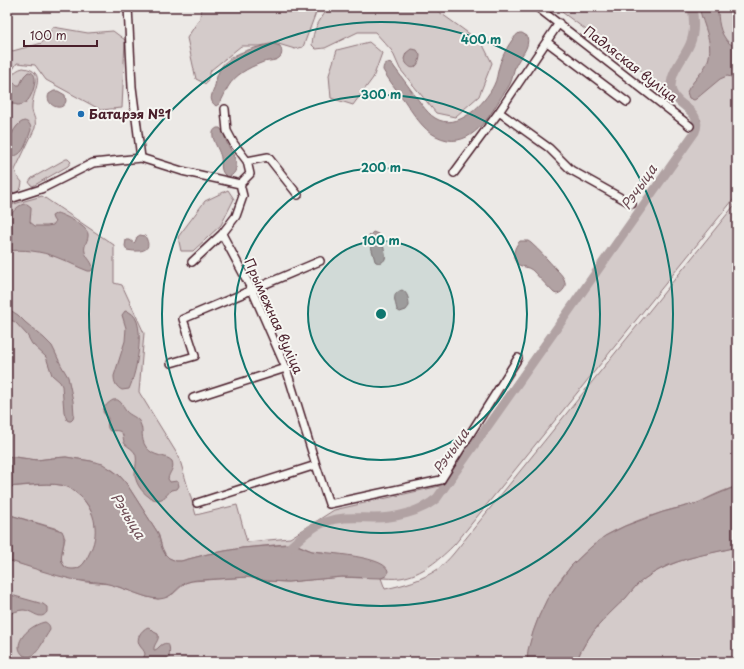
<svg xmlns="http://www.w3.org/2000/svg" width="744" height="669" font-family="'Playpen Sans',sans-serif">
	<rect width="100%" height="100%" fill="#ece9e6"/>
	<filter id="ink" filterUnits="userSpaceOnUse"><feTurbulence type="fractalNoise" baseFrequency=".025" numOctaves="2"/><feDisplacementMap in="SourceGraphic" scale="8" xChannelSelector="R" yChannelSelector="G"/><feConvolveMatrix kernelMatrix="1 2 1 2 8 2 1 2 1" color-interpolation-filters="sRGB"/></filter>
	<g filter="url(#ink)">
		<path fill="#d4cbca" stroke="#8f757a" d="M201,7H318L303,47L295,49L275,43L260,46H241L211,70L206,84L196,79L187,38L200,18Z
			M324,7H422L435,9L482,43L492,63L479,96L455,117L436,113L400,69L392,51L375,32H358L325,48L316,49L312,45C313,29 318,23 327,10Z
			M555,7H737V195L455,544C440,559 422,575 400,578C394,579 387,578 381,578L385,589C404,585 422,580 438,569C444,564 449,559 454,553L737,202V486C729,489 720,492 712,496C707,498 703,501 698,503C687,507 674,508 663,512C644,518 624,525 607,535C600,539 594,545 588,550C555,578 532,619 527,662H7V560L74,579L86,582L110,584L147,597L158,599L173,594L185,583L192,581L248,577L254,578L267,581L288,582L342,577L362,578L323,552L312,551L298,545L285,544L242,548L208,554L181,561H176L169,558L165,554L162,548L158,533L126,483L119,475L111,469L91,461L66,457L53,458L37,460L7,456V206L42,196L114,245V283L122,285L144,333L139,392L179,457L196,515L237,505L247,542L290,538L334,510L440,486L701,120L677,97Z
			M53,27L88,33L113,31L125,40L122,108L101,110L46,80L35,65L17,63L7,79V51L9,52L42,43Z
			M369,42L382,53L373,78L353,105L331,98L329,75L337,50Z
			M23,68C49,71 32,92 32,106C31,115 37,117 35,128L15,170L17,176L22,182L21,188L17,192L7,194V88C10,79 13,70 23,68Z
			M66,159H68L71,162L68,166L33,186L31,185L29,182L32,178Z
			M228,190L234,199L221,225L193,251H181L178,237L205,201Z
			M46,484C64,484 75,487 86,503C90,509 94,515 95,522C96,528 96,535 95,540C92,552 83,573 68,569C65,567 63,565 62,562C60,555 64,545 65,538L58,529L7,514V487Z
			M737,547V662H576C588,632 606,617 628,595C631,592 634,588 638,584C644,578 653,573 661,569C684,557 712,553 737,547Z"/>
		<path fill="#b1a2a3" stroke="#886e73" d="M699,7H718C718,20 719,33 729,43C732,45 735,46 737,49V78L727,76L720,79L696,99L694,100L689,98L687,92L689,88C694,80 702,73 706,65C716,46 703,26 699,7Z
			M519,33H522L527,36C531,48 519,57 515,67C513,72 513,78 510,84C507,90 503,94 500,99C487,121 467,152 436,136C423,130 412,112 404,100C397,90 389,81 383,70C383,67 384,64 387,63L392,64L422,105C426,110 430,115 435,118C457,132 485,104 494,85C497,79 497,74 499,67C501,58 511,38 519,33Z
			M274,44L280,46C282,50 283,55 279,58C274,62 267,60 261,63C248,68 235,75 228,87C225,92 223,99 219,104L216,106C209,101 211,96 214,89C216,83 216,77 219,71C227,53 256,47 274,44Z
			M411,49L417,50L420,55C420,58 419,63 417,65C412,72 406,64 404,59L406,53Z
			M28,72C33,72 35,75 35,80C35,87 30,102 23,104C21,105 19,105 17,105C16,104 12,104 11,104C4,100 8,89 10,84L14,83L17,85H20L24,76Z
			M54,91H58L65,95L66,101C62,114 44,104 49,94Z
			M24,121C29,122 31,125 31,130C27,140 24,157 11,156L7,152C7,143 14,124 24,121Z
			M217,128H220C224,132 225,138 227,143C232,153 244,169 229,177C226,176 226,176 224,174C220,169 222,163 221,158C220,149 206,133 217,128Z
			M24,204H27L31,207V210L30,222L35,226H47L53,225L55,222L53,219L52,216L57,213C64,215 87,226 88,234C89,240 83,245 85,252C87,259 93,262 93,269L91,271H88C77,267 67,261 56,257C41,251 23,249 7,251V219C12,214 16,206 24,204Z
			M373,232L378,234C381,237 387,255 385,259C383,263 379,263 376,262L375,261L369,239V236Z
			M140,235L145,236C155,253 137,252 127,250L125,246L126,240H130L134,243L135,242L137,237Z
			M520,241H528L531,243C540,251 548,260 556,269C559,272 562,275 564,279C567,286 564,292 557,294L554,293L532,270C528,267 523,267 519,265C510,259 514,247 520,241Z
			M402,290C408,293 409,300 409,306L406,310L400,312L397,310C395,300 391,294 402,290Z
			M7,308L18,315L25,322L44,338L52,346L55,352L61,365L68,377L73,401L74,415L73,419L71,421H69L67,420L64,412L62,386L60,382L52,375L46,357L32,344L27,335L15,322L13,321L7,320Z
			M125,311C150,313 136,375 129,389L122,390C116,387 114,382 114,376L125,341L126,328L122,315Z
			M113,400C116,400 117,399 119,401C123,403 123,408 126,411C130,416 138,417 140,423C144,431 140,438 146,447C154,458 165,454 172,461C175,469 169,472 168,479L170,482L177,481L178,482L179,486L177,489L171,490C166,496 162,502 153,499C144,495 136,485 135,475C135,468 138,459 135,453C133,449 128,447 125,444C122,440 125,433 119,431C116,430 112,431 110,431C106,427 108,423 108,418L103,412C104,406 108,403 113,400Z
			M7,456L37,460L53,458L66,457L91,461L103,464L119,475L126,483L158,533L162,548L165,554L169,558L176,561H181L208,554L242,548L292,544C299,545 305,549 312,551C323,553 391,556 388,573C387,576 384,577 381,578L342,577L288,582L267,581L248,577L200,580C195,580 190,581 185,583C175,589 173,598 159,599C146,599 125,588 112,585C100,581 87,582 75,580C52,575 30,567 7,560V514L62,531C69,541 56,557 64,566C66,568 69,569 72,569C81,570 86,561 89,554C100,534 96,511 80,496C76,493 72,489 68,487C54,481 22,486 7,487Z
			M737,486V547C714,553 691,556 669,565C658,570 647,576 638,584C634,588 630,593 626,598C606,616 586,636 576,662H527L528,650L533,632L539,616L547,599L571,566L591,547L605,536L625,526L663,512L698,503L711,497Z
			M7,595H11L43,604L47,607V612C40,622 33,610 23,610C18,610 13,613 7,614Z
			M45,622C49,624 50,626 50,630C47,635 44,639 42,644C38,650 32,661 23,655C21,653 19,650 19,647C19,635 34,624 45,622Z
			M148,627L150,628L154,632L158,634C160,641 153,644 154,650H155C158,649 160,645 163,644C173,640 169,657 168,662H142L145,654C144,650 142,649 140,646C135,639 141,630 148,627Z"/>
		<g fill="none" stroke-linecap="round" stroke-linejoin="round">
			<path stroke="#b1a2a3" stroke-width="9" d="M286,551C298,540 309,528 325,522C341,516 357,518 374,518C395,518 421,512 437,498L695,132C705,109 671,106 671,86C671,71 684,58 690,44C695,33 694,19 692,7"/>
			<defs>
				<path id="minor" d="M128,7L132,87L141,158
					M537,7L690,126
					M547,42L627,102
					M225,109L227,131L234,144L247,161L250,174L240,184
					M499,112L549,148L571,170L632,204
					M247,161L268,157L298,195
					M454,173L499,112L559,23
					M7,200L41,189L93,163L141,158L182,171L240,184
					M222,234L252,290L286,368L316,465L329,504L441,480L518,358
					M192,262L222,234L236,216L243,196L240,184
					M171,363L195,356L183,319L320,261
					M193,398L286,368
					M197,503L316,465"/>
			</defs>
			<use href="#minor" stroke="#4a1f2b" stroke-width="10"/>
			<use href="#minor" stroke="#f6f6f2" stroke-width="7"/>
		</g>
	</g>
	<circle cx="381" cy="314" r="73" fill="#0f766e" fill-opacity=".12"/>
	<g fill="none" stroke="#0f766e" stroke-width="2">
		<circle cx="381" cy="314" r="73"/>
		<circle cx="381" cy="314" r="146"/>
		<circle cx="381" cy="314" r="219"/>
		<circle cx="381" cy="314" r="292"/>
	</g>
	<circle fill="#1f6fb2" stroke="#f6f6f2" stroke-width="1.5" cx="81" cy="114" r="4"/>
	<g text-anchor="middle" stroke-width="4" stroke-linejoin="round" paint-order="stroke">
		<g font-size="13" fill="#4a1f2b" stroke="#f6f6f2">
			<text transform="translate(631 64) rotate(38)" y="5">Падляская вуліца</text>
			<text transform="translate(274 316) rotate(66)" y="5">Прымежная вуліца</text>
		</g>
		<g font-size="13" font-weight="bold" fill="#4a1f2b" stroke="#f6f6f2" text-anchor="start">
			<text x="89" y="119">Батарэя №1</text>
		</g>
		<g font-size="14" font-style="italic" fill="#6e4d55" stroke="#f6f6f2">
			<text transform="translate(639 187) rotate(-55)" y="5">Рэчыца</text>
			<text transform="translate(451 451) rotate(-55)" y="5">Рэчыца</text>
			<text transform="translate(128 516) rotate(58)" y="5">Рэчыца</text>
		</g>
	</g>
	<circle cx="381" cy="314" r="6" fill="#0f766e" stroke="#f6f6f2" stroke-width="2"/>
	<g font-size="12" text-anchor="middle" font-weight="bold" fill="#0f766e" stroke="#f6f6f2" stroke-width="4" stroke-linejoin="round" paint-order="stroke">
		<text x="481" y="44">400 m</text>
		<text x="381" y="99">300 m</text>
		<text x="381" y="172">200 m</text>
		<text x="381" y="245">100 m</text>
	</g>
	<rect width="744" height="669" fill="none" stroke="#f6f6f2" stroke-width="24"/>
	<rect x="12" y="12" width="720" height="645" fill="none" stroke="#4a1f2b" stroke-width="1.5" filter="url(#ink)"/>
	<path d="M24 40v6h73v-6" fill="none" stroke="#4a1f2b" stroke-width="2"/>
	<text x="30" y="40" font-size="12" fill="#4a1f2b" stroke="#f6f6f2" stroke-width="3" paint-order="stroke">100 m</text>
</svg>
